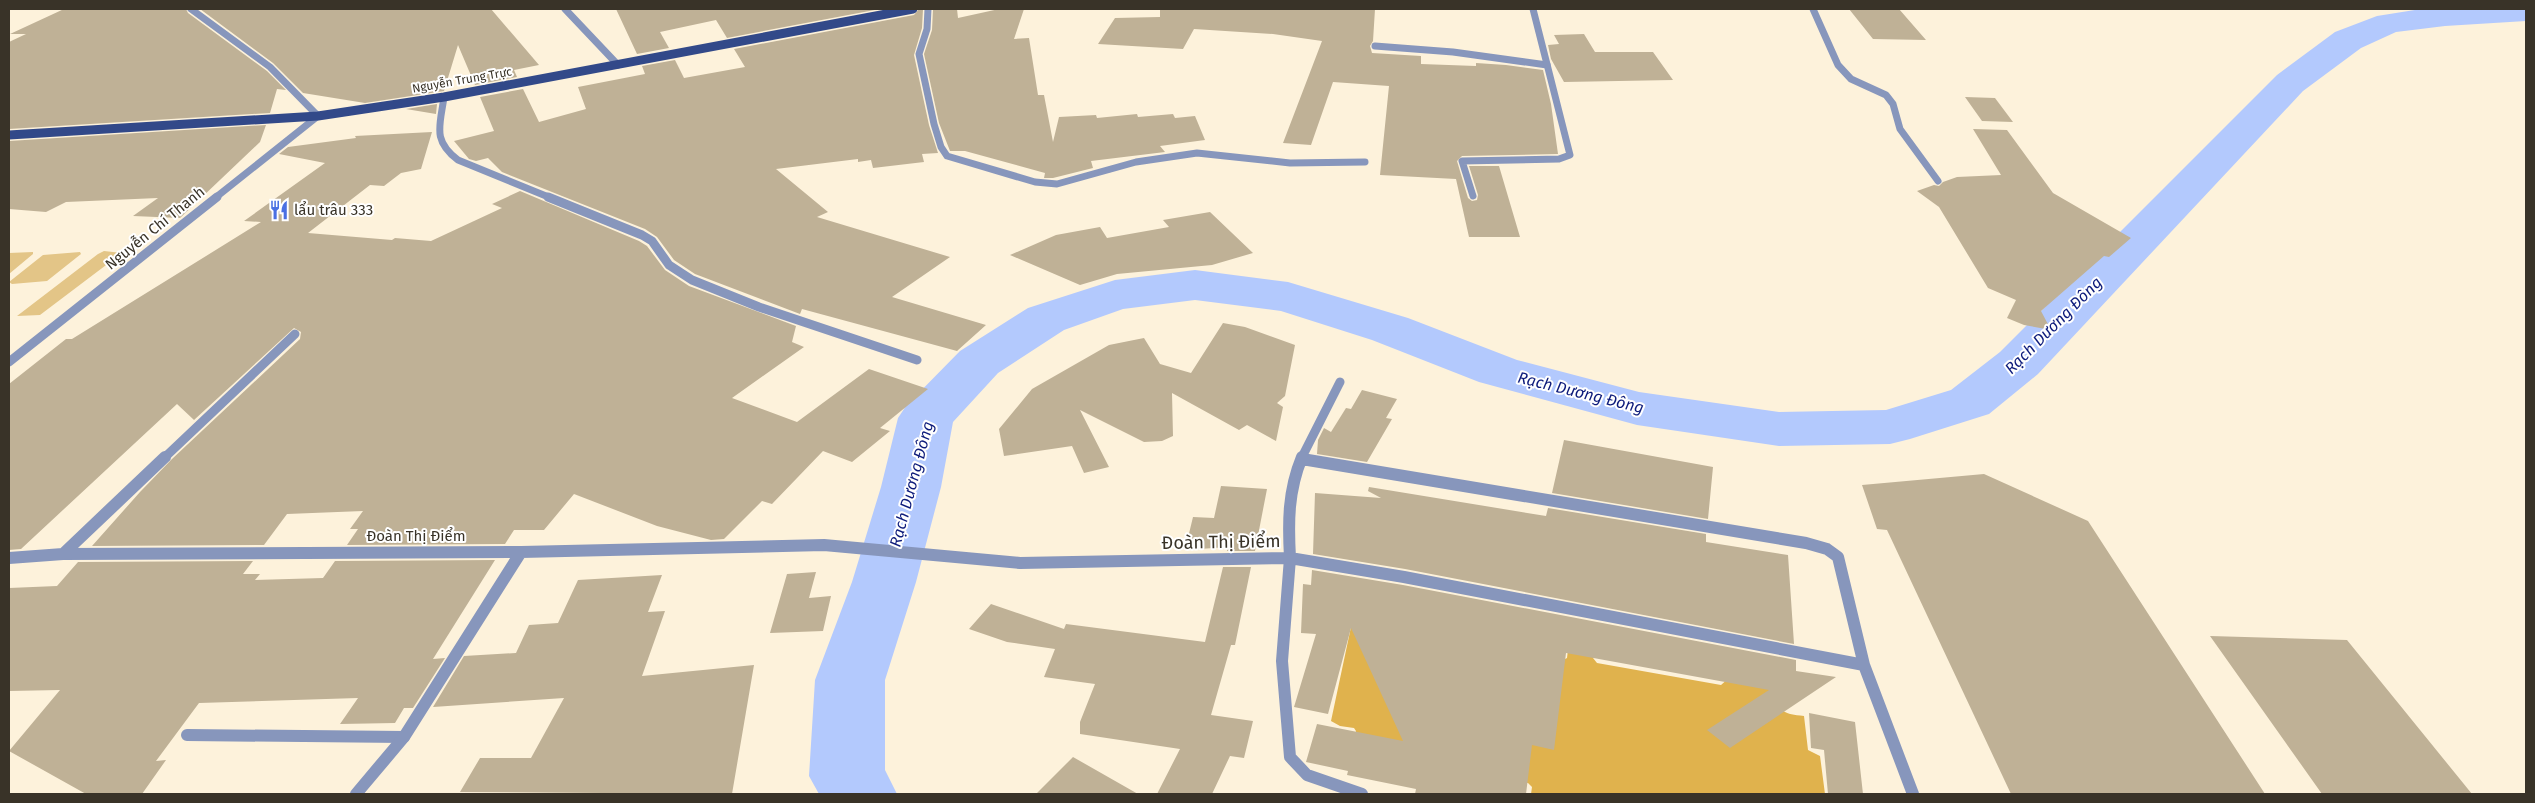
<svg xmlns="http://www.w3.org/2000/svg" width="2535" height="803" font-family="'Fira Sans',sans-serif">
	<rect width="100%" height="100%" fill="#fdf2db"/>
	<path fill="#e3c587" d="M104,251L122,253L40,315L17,316L98,254Z
		M33,252V254L9,274V253Z
		M80,252L81,254L47,281L12,284L9,282L43,255Z"/>
	<path fill="#e0b24d" d="M1571,624L1594,628L1593,658L1597,663L1721,685L1729,678L1776,687C1780,711 1778,713 1804,716L1808,750L1820,756L1825,794H1531L1532,787L1528,783L1358,746L1353,743L1356,731L1354,728L1340,726L1331,721L1351,627L1563,660L1567,658Z"/>
	<g fill="none" stroke-linecap="round" stroke-linejoin="round">
		<path fill="#b3c9fd" fill-rule="evenodd" d="M2421,9H2526V21L2445,26L2396,32L2361,48L2303,91L2038,374L1989,414L1910,439L1890,444L1779,446L1637,425L1479,382L1372,340L1281,311L1195,300L1123,309L1064,330L998,373L953,422L941,487L916,582L885,680V770L897,794H819L809,776L815,680L852,582L881,487L898,418L906,406L960,351L1028,308L1115,280L1195,270L1288,282L1408,318L1517,360L1639,392L1779,412L1886,410L1951,390L2000,352L2277,75L2335,32L2377,16Z"/>
	</g>
	<path fill="#bfb196" d="M64,9H186L188,13L267,71L286,90L277,89L270,113L9,129V42L26,34H10Z
		M200,9H491L539,65L514,70L517,77L475,85L458,45L444,91L365,103L303,93L273,63Z
		M616,9H880L727,38L716,20L660,32L669,48L637,54Z
		M919,9H923L922,28L914,55L929,125L938,153L922,154L924,162L873,168L871,160L858,162V159L776,169L828,212L817,217L950,257L892,297L986,325L957,351L802,309L800,314L695,274L674,260L657,237L645,229L502,172L488,158L476,161L469,159L454,141L494,131L480,97L523,89L539,122L586,109L578,87L645,74L642,66L675,60L684,78L745,67L734,49L914,15Z
		M933,9H957L958,18L999,9H1024L1014,39L1029,38L1038,95H1044L1053,142L1059,117L1096,115L1097,118L1137,114L1138,117L1173,114L1175,118L1195,116L1205,140L1160,146L1165,152L1091,161L1093,168L1053,178H1044L1045,173L965,151H950L939,123L924,54L932,30Z
		M1160,9H1375L1373,41L1370,46L1372,53L1421,56V64L1476,66V63L1506,65L1543,70L1551,104L1558,154L1462,156L1457,161L1468,198L1472,201L1477,200L1478,195L1469,166H1499L1520,237H1469L1456,179L1380,175L1389,86L1333,82L1311,145L1283,143L1322,41L1273,34L1194,29L1183,49L1098,44L1115,18L1160,17Z
		M1849,9H1899L1926,40L1873,39Z
		M1584,34L1595,52H1653L1673,80L1564,82L1551,59L1548,45L1559,44L1554,35Z
		M1965,97L1995,98L2013,122L1982,121Z
		M437,104L436,114L406,109Z
		M266,125L260,142L180,218L133,216L158,198L66,202L46,212L9,209V141Z
		M1973,129L2007,130L2053,193L2131,238L2109,257L2104,256L2041,311L2051,330L2024,325L2007,318L2016,300L1988,288L1939,207L1917,191L1934,185L1939,186L1943,182L1957,177L2001,175Z
		M432,132L421,169L401,173L384,186L370,185L308,233L392,240L395,238L431,241L502,208L492,204L520,191L639,241L647,246L665,270L689,286L796,326L792,342L804,347L732,398L797,422L869,369L928,389L880,428L890,431L852,462L823,451L772,504L762,501L724,539L711,540L657,526L574,494L544,530H514L505,544L347,545L358,529H350L363,511L287,514L264,545L92,546L140,492L172,459L300,339L301,332L294,328L194,420L177,404L21,549L9,550V384L66,339H72L261,222L244,221L325,163L279,154L288,147L356,138L355,136Z
		M1210,212L1253,253L1212,265L1117,274L1080,285L1010,255L1056,235L1100,227L1107,238L1169,227L1163,220Z
		M1223,323L1245,327L1295,345L1285,396L1277,403L1283,407L1276,441L1247,425L1239,430L1172,393L1173,436L1162,441L1144,442L1080,410L1109,467L1084,473L1072,446L1004,456L999,429L1032,389L1109,345L1144,338L1160,364L1191,373Z
		M1362,390L1397,399L1386,418L1392,419L1367,462L1317,454L1318,440L1324,428L1331,432L1346,408L1351,409Z
		M1564,440L1713,467L1708,519L1552,493Z
		M1984,474L2088,521L2265,794H2011L1887,530L1877,529L1862,485Z
		M1221,486L1267,489L1255,551H1227L1228,547L1185,550L1193,517L1214,518Z
		M1369,487L1546,516L1548,508L1706,534V542L1788,555L1794,644L1405,569L1313,554L1315,493L1381,498L1368,491Z
		M495,560L433,659L445,658L413,708H404L395,723L340,724L358,698L199,703L156,761L166,760L142,794H86L9,751L60,690L9,691V588L57,586L78,562L253,561L243,574H260L255,580L323,578L335,561Z
		M1223,567H1251L1235,645H1231L1211,715L1253,721L1244,758L1230,756L1212,794H1157L1180,749L1080,734V722L1095,684L1044,677L1055,649L1007,642L969,629L991,604L1064,629L1066,624L1205,642Z
		M1312,570L1403,585L1796,660V671L1836,677L1730,748L1707,730L1769,690L1566,653L1554,750L1532,745L1526,794H1415L1416,789L1347,775L1348,771L1306,762L1317,724L1403,741L1351,628L1328,714L1294,707L1316,634L1301,633L1303,584L1311,585Z
		M816,572L809,598L831,596L823,631L770,633L787,574Z
		M662,575L648,612L665,611L642,676L754,665L732,794L460,792L480,758H531L564,698L433,707L464,656L516,653L529,625L558,623L578,580Z
		M2210,636L2347,640L2472,794H2322Z
		M1809,713L1855,722L1863,794H1828L1824,750L1811,748Z
		M1073,757L1138,794H1036Z"/>
	<g fill="none" stroke-linecap="round" stroke-linejoin="round">
		<path stroke="#8796bc" stroke-width="7" d="M1375,46L1453,52L1547,65"/>
		<path stroke="#8796bc" stroke-width="12" d="M187,735L404,737"/>
		<path stroke="#8796bc" stroke-width="7" d="M565,9L618,65
			M928,9L927,29L919,54L934,124L941,147L947,156L1035,182L1057,184L1136,162L1197,153L1290,163L1365,162
			M1813,9L1838,65L1851,79L1886,95L1893,104L1900,129L1938,181
			M444,97C440,126 432,140 458,160L551,198
			M1473,196L1462,161L1559,159L1570,155L1533,9
			M215,198L318,116"/>
		<path stroke="#8796bc" stroke-width="9" d="M548,197L642,235L652,241L669,265L692,280L759,307L917,360
			M9,362L217,197
			M163,459L295,334
			M1301,459L1340,382"/>
		<path stroke="#8796bc" stroke-width="12" d="M1302,457C1288,491 1288,522 1290,558L1404,577L1864,665
			M1302,459L1806,543L1827,549L1838,557L1864,665L1913,794
			M63,554L165,457
			M9,558L63,554L521,552L824,545L1020,563L1290,558L1282,661L1290,757L1307,775L1362,794
			M356,794L404,737L521,552"/>
		<path stroke="#8796bc" stroke-width="7" d="M191,9L270,67L318,116"/>
		<path stroke="#324989" stroke-width="9" d="M9,135L318,116L444,97L913,9"/>
	</g>
	<defs>
		<symbol id="restaurant-bare" viewBox="-9 -9 18 18"><path d="M-5-6h1v4h1v-4h1v4h1v-4h1v5L-1.5 .5V6h-2V.5L-5-1ZM5-6V6H3V1.5H1.5Q1.5-4 5-6Z" fill="#4a70e3" stroke="#fff" stroke-width="2.5" paint-order="stroke"/></symbol>
	</defs>
	<g fill-rule="evenodd">
		<use href="#restaurant-bare" x="265" y="196" width="28" height="28"/>
	</g>
	<g text-anchor="middle" stroke-width="4" stroke-linejoin="round" paint-order="stroke">
		<g font-size="12" fill="#393328" stroke="#fff">
			<text transform="translate(462 80) rotate(-10)" y="4">Nguyễn Trung Trực</text>
		</g>
		<g font-size="15" fill="#393328" stroke="#fff" text-anchor="start">
			<text x="294" y="215">lẩu trâu 333</text>
		</g>
		<g font-size="15" fill="#393328" stroke="#fff">
			<text transform="translate(155 228) rotate(-39)" y="5">Nguyễn Chí Thanh</text>
			<text x="416" y="541">Đoàn Thị Điểm</text>
		</g>
		<g font-size="16" font-style="italic" fill="#0d1b7b" stroke="#fff">
			<text transform="translate(2053 325) rotate(-45)" y="6">Rạch Dương Đông</text>
			<text transform="translate(1581 392) rotate(14)" y="6">Rạch Dương Đông</text>
			<text transform="translate(911 484) rotate(-75)" y="6">Rạch Dương Đông</text>
		</g>
		<g font-size="18" fill="#393328" stroke="#fff">
			<text transform="translate(1221 542) rotate(-1)" y="6">Đoàn Thị Điểm</text>
		</g>
	</g>
	<rect width="2535" height="803" fill="none" stroke="#393328" stroke-width="20"/>
</svg>
